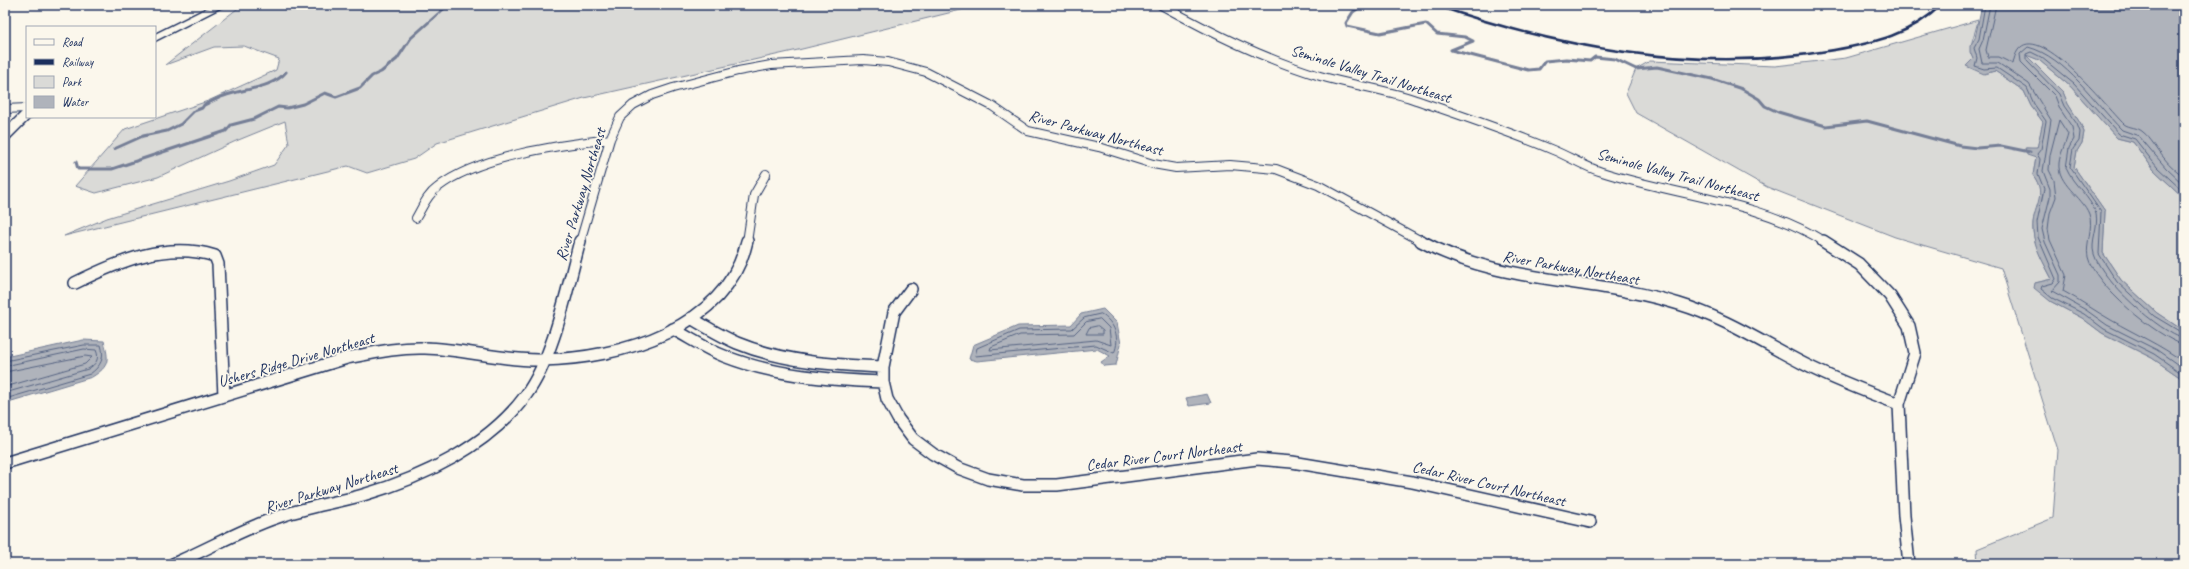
<svg xmlns="http://www.w3.org/2000/svg" width="2189" height="569" font-family="Caveat,sans-serif">
	<rect width="100%" height="100%" fill="#fbf7ec"/>
	<filter id="ink" filterUnits="userSpaceOnUse"><feTurbulence type="fractalNoise" baseFrequency=".025" numOctaves="2"/><feDisplacementMap in="SourceGraphic" scale="8" xChannelSelector="R" yChannelSelector="G"/><feConvolveMatrix kernelMatrix="1 2 1 2 8 2 1 2 1" color-interpolation-filters="sRGB"/></filter>
	<g filter="url(#ink)">
		<path fill="#dadad7" stroke="#7a849a" d="M242,5H981L798,50L584,98L437,143L414,159L367,173L348,166L64,236L107,218L229,181L274,165L289,144L285,121L236,141L158,177L96,193L75,186L125,129L208,101L276,70L279,59L244,46L214,47L165,65Z
			M1978,20C1976,33 1967,47 1973,59L1967,66L1984,73L1995,71L2024,91L2031,106L2043,122L2037,149L2026,148L2036,158L2033,175C2050,197 2031,207 2033,231C2035,248 2044,264 2052,279L2035,283L2050,301L2082,318L2102,333L2152,358L2184,380V564H1978L1977,549L2053,518L2058,450L2001,268L1895,237L1767,187L1636,113L1626,93L1636,69L1650,61L1775,66L1846,58Z
			M2025,54L2039,60L2071,87L2117,138L2133,142L2154,170L2184,198V331L2157,313L2121,280L2103,253L2105,211L2074,167L2077,151L2082,143L2084,132L2080,123L2068,104L2063,92Z"/>
		<path fill="#afb3bb" stroke="#747e96" d="M1982,5H2184V198L2154,170L2133,142L2117,138L2071,87L2039,60L2026,55L2063,92L2068,104L2080,123L2084,132L2082,143L2077,151L2074,167L2105,211L2103,253L2121,280L2157,313L2184,331V380L2152,358L2102,333L2082,318L2050,301L2034,288L2035,283L2052,279C2044,263 2034,248 2033,230C2031,207 2049,197 2033,175L2036,158L2027,155L2025,148H2037L2043,122L2031,106L2024,91L1995,71L1984,74L1966,66L1973,59L1970,52V46L1975,38Z
			M1103,309L1117,323L1121,344L1116,365L1104,366L1101,362L1110,356L1097,349L977,361L969,359L973,345L1018,326L1071,325L1081,314Z
			M83,340L104,341C109,360 110,366 92,377L5,403V357Z
			M1207,394L1211,403L1189,406L1186,398Z"/>
		<g fill="none" stroke-linecap="round" stroke-linejoin="round">
			<path stroke="#566483" stroke-width="1" d="M1985,5L1979,39L1974,48L1977,58L1975,66L1984,69L1997,68L2027,88L2034,104L2046,121L2041,149L2037,154L2040,159L2038,174L2044,189L2037,222L2038,237L2056,279L2053,283L2042,286L2041,289L2052,298L2084,314L2104,329L2154,354L2184,375
				M1990,5L1983,40L1979,49L1982,63H1998L2029,84L2051,120L2043,171L2050,189V197L2042,229L2045,242L2060,275V282L2052,291L2086,310L2107,325L2157,350L2184,369
				M1996,5L1986,50L1988,57H1999L2013,64C2024,0 2107,108 2124,124C2129,128 2138,127 2143,132C2151,138 2157,150 2164,158C2169,165 2177,171 2184,177
				M2184,185L2166,168L2139,136L2122,130C2095,103 2066,57 2028,47L2020,54L2021,62L2055,96L2060,109L2072,127L2074,139L2069,148L2066,168C2073,185 2091,197 2096,214C2099,227 2090,241 2094,254C2102,281 2158,331 2184,339
				M2184,192L2157,167L2135,139L2119,134L2074,84L2041,57L2031,52L2026,54V60L2059,94L2064,106L2077,124L2080,132L2079,141L2073,149L2070,167L2101,212L2099,254L2117,282L2154,316L2184,334
				M1101,314C1114,322 1121,338 1114,353L1096,345L975,356L977,348L1019,330L1072,329L1084,318Z
				M1100,319L1109,328L1111,345L1096,340L990,350L991,347L1020,335L1074,334L1086,322Z
				M1098,326L1103,330V334H1086L1089,328Z
				M2184,345C2157,337 2094,285 2088,257C2085,243 2094,228 2089,214C2082,196 2057,184 2059,163C2060,153 2066,144 2068,134L2059,120L2050,155L2049,170L2054,180L2056,197L2050,213L2048,229L2050,240L2066,275L2063,291C2080,300 2095,311 2111,320C2137,335 2159,344 2184,362
				M5,361L84,345H101C105,358 101,366 90,374L5,399
				M5,366L84,349L96,350C100,359 96,364 88,369L5,393
				M5,372L85,356L92,357L85,364L5,387"/>
			<path stroke="#747e96" stroke-width="3" d="M1363,5L1353,12L1346,23L1347,26L1380,33L1426,24L1437,34L1465,37L1473,41L1451,50L1528,70L1539,69L1545,61L1566,59L1590,61L1595,57L1615,59L1636,69L1657,67L1712,79L1742,89L1759,99L1765,106L1778,112L1826,126L1867,121L1960,146L1977,148L2001,146L2030,152
				M114,149L143,136L167,131L181,124L194,111L202,108L204,105C211,102 217,98 224,96C243,89 273,88 286,72
				M76,162L78,169H112L226,131L231,125L254,119L278,107L287,108L303,104L325,93L336,97L360,88L372,76L381,72L397,59L411,38L448,5"/>
			<defs>
				<path id="street-far1" d="M1161,5C1212,33 1264,59 1320,76C1351,85 1382,89 1413,99C1460,115 1508,131 1553,150C1570,157 1585,167 1602,172C1676,196 1758,200 1825,242
					M5,109L27,108
					M416,218C422,208 427,195 437,188C476,156 560,145 610,139
					M580,242L610,139L620,117L633,105L652,95L673,88L738,71L771,65L863,60L888,62L926,72L992,106L1028,131L1099,147L1153,164L1176,168L1230,165L1276,169L1318,185L1423,242
					M747,242L754,195L766,174"/>
				<path id="street" d="M1421,241C1501,285 1594,277 1679,304C1723,317 1763,343 1804,364C1835,380 1867,392 1899,404
					M1823,241L1859,264L1890,296L1909,326L1915,353L1899,404L1904,516L1909,564
					M75,283C119,261 166,241 215,256L218,264L224,396
					M911,289L894,312L883,367V382L887,399L898,419L913,439L933,454L958,468L988,479L1023,485H1057L1257,459L1292,462L1412,482L1590,522
					M691,318C706,327 721,336 737,343C783,362 834,365 883,367
					M673,329C690,338 706,349 724,356C775,376 829,380 883,382
					M5,463L347,358C373,353 399,347 425,348C464,349 503,361 542,360C621,359 727,328 747,241
					M173,564C208,549 242,529 278,517C306,507 335,503 363,495C422,478 489,446 526,395C554,357 567,288 580,241"/>
				<path id="secondary" d="M213,5H226L155,41V34Z
					M27,110V117H31L9,139L5,140V129L23,111Z"/>
			</defs>
			<use href="#street-far1" stroke="#1b2f5e" stroke-width="10"/>
			<use href="#street" stroke="#1b2f5e" stroke-width="14"/>
			<use href="#secondary" stroke="#1b2f5e" stroke-width="3"/>
			<use href="#street-far1" stroke="#fbf7ec" stroke-width="8"/>
			<use href="#street" stroke="#fbf7ec" stroke-width="11"/>
			<use href="#secondary" fill="#fbf7ec" fill-rule="evenodd"/>
			<path stroke="#1b2f5e" stroke-width="2.5" d="M1435,5C1562,49 1700,74 1834,50C1874,43 1912,34 1941,5"/>
		</g>
	</g>
	<g text-anchor="middle" stroke-width="3.5" stroke-linejoin="round" paint-order="stroke">
		<g font-size="16" fill="#1b2f5e" stroke="#fbf7ec">
			<text transform="translate(1371 73) rotate(17)" y="6">Seminole Valley Trail Northeast</text>
			<text transform="translate(1096 132) rotate(15)" y="6">River Parkway Northeast</text>
			<text transform="translate(1678 174) rotate(15)" y="6">Seminole Valley Trail Northeast</text>
			<text transform="translate(580 194) rotate(-73)" y="6">River Parkway Northeast</text>
			<text transform="translate(1571 267) rotate(10)" y="6">River Parkway Northeast</text>
			<text transform="translate(296 359) rotate(-16)" y="6">Ushers Ridge Drive Northeast</text>
			<text transform="translate(1164 455) rotate(-7)" y="6">Cedar River Court Northeast</text>
			<text transform="translate(1489 483) rotate(13)" y="6">Cedar River Court Northeast</text>
			<text transform="translate(331 487) rotate(-17)" y="6">River Parkway Northeast</text>
		</g>
	</g>
	<rect width="2189" height="569" fill="none" stroke="#fbf7ec" stroke-width="20"/>
	<rect x="10" y="10" width="2169" height="549" fill="none" stroke="#1b2f5e" stroke-width="1.5" filter="url(#ink)"/>
	<rect x="26" y="26" width="130" height="92" fill="#fbf7ec" stroke="#a1a7b3"/>
	<rect x="34" y="39" width="20" height="6" fill="#fbf7ec" stroke="#a1a7b3"/>
	<text x="62" y="46" font-size="12" fill="#1b2f5e">Road</text>
	<rect x="34" y="59" width="20" height="6" fill="#1b2f5e" stroke="#a1a7b3"/>
	<text x="62" y="66" font-size="12" fill="#1b2f5e">Railway</text>
	<rect x="34" y="76" width="20" height="12" fill="#dadad7" stroke="#a1a7b3"/>
	<text x="62" y="86" font-size="12" fill="#1b2f5e">Park</text>
	<rect x="34" y="96" width="20" height="12" fill="#afb3bb" stroke="#a1a7b3"/>
	<text x="62" y="106" font-size="12" fill="#1b2f5e">Water</text>
</svg>
